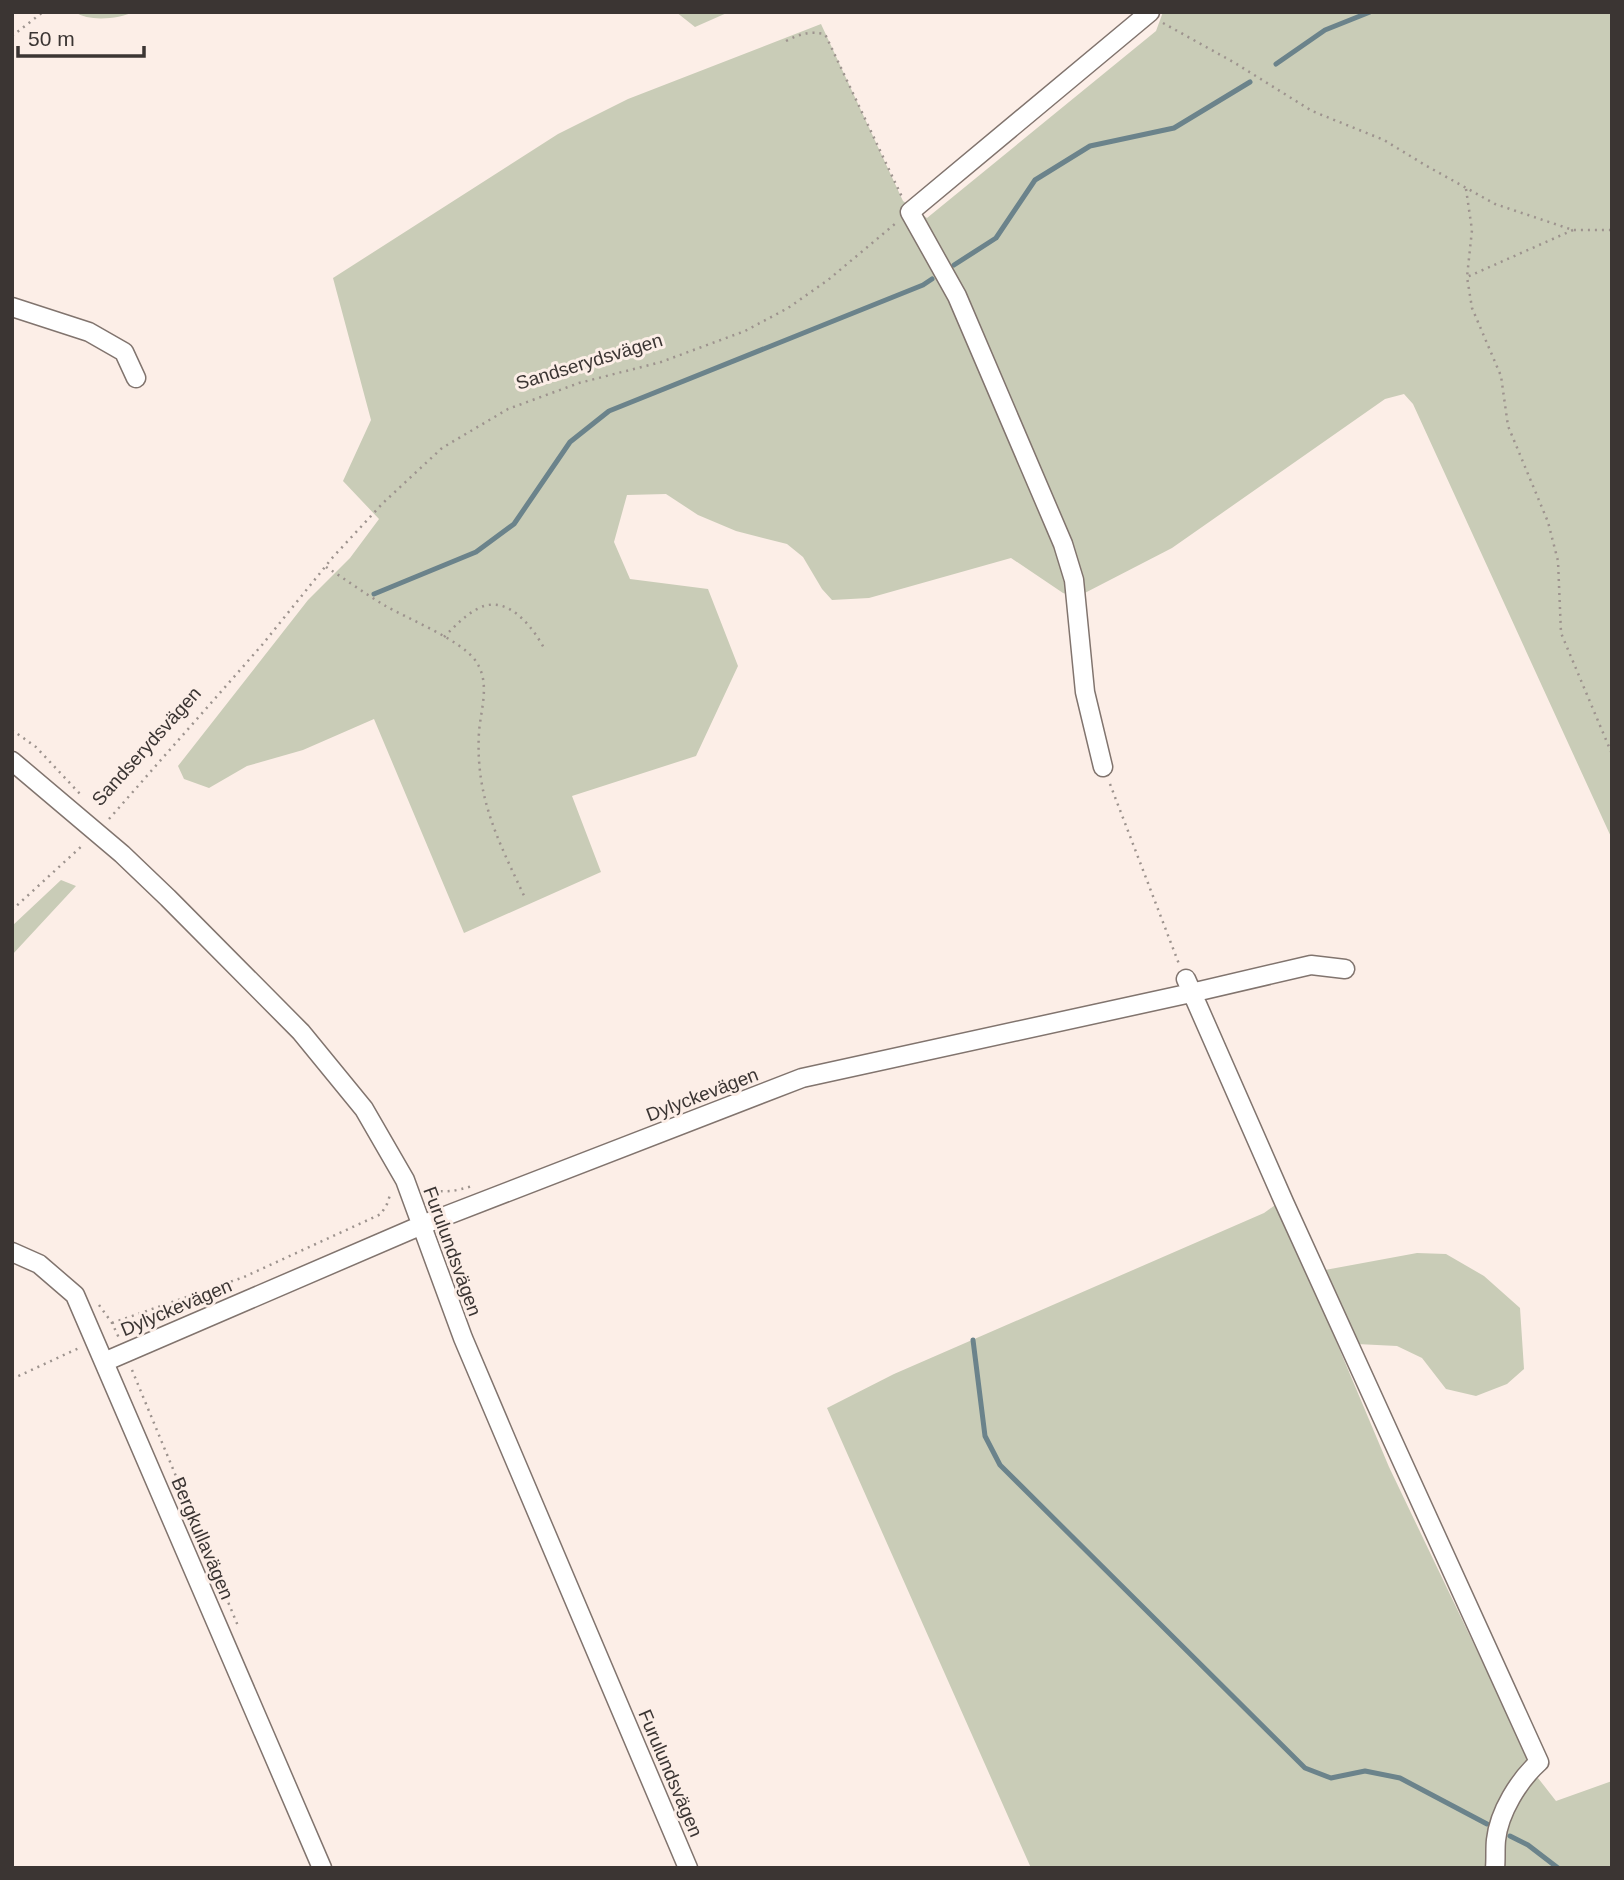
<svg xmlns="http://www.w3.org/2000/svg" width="1624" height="1880" font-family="Arial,sans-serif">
	<rect width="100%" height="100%" fill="#fceee7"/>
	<path fill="#c9ccb7" d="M75,12H134C118,19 89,22 75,12Z
		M676,12H729L695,27Z
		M1163,12H1612V839L1413,404L1404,394L1385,399L1172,548L1077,597L1063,593L1011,558L869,598L832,600L822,589L803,557L787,544L736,531L698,515L666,494L627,495L614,542L630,579L708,589L738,666L696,756L572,796L601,872L464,933L374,719L303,750L247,766L209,788L184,779L178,766L308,600L350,558L379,519L343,481L371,420L333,278L558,134L628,99L821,24L903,201L927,218L1156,31Z
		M61,880L76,886L12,955V926Z
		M1278,1203L1389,1467L1538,1778L1556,1801L1612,1781V1868H1031L827,1408L894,1374L1264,1213Z
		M1417,1253L1446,1254L1484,1276L1520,1308L1524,1369L1507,1384L1476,1396L1446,1389L1422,1358L1397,1346L1357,1344L1325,1270Z"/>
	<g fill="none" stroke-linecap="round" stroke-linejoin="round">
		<path stroke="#6b838b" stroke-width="5" d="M1276,64L1325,30L1370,12
			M954,265L996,238L1035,180L1090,146L1174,128L1250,82
			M374,594L476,552L514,524L570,442L609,411L923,285L932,279
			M973,1340L985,1436L1000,1465L1305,1768L1331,1778L1365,1771L1400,1778L1487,1824
			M1510,1836L1528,1845L1558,1868"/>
		<defs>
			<path id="street" d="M12,307L89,332L124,352L136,378
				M12,761L122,854L168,898L301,1032L364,1109L405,1180L463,1338L688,1868
				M1103,767L1085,692L1074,580L1063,544L957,296L910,212L1150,12
				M1186,979L1284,1202L1539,1762C1519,1780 1499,1812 1496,1840C1495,1849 1496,1859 1495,1868
				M12,1252L39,1264L75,1295L322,1868
				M104,1362L422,1225L802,1078L1191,993L1311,965L1345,969"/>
		</defs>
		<use href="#street" stroke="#81746e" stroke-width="21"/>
		<path stroke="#9d938e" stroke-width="2.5" stroke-dasharray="2 5" stroke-linecap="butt" d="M1163,23L1235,63L1312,111L1384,140L1425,165L1495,204L1573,230H1612
			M12,36L43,12
			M786,41C800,34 809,31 825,34L902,197
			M1466,189L1472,230L1467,277
			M1573,230L1467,277L1472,308L1501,376L1508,426L1548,522L1558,561L1561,633L1612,754
			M326,567C345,579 364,593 384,605C408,619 459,639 475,660C491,682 481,707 479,732C475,798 499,842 526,900
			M444,637C455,626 465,615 479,608C507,594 532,626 544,648
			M12,730L36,747L81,795
			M1110,784L1179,964
			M109,819L262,645L333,557L383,503L442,448L508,409L579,383L661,362L745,331L788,308L828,280L896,223
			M12,910L84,844
			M427,1188C443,1194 456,1191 472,1186
			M99,1305L112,1323L119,1338
			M112,1323L244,1277L381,1214L387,1204L391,1192
			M132,1370L238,1626
			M12,1379L79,1348"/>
		<use href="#street" stroke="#fff" stroke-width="18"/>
	</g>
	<g text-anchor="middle" stroke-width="6" stroke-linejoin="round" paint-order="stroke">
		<g font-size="19" fill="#3b3533" stroke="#fceee7">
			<text transform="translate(589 361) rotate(-17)" y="7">Sandserydsvägen</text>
			<text transform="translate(146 746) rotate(-48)" y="7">Sandserydsvägen</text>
			<text transform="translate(702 1094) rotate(-21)" y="7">Dylyckevägen</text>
			<text transform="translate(453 1251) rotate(70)" y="7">Furulundsvägen</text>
			<text transform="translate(176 1307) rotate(-23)" y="7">Dylyckevägen</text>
			<text transform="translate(203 1538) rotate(67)" y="7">Bergkullavägen</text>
			<text transform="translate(671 1773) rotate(67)" y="7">Furulundsvägen</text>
		</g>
	</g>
	<rect width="1624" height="1880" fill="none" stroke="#3b3533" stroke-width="28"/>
	<path d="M18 46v10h126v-10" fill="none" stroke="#3b3533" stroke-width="3.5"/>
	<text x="28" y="46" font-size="21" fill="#3b3533" stroke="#fceee7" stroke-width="5" paint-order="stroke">50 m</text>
</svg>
